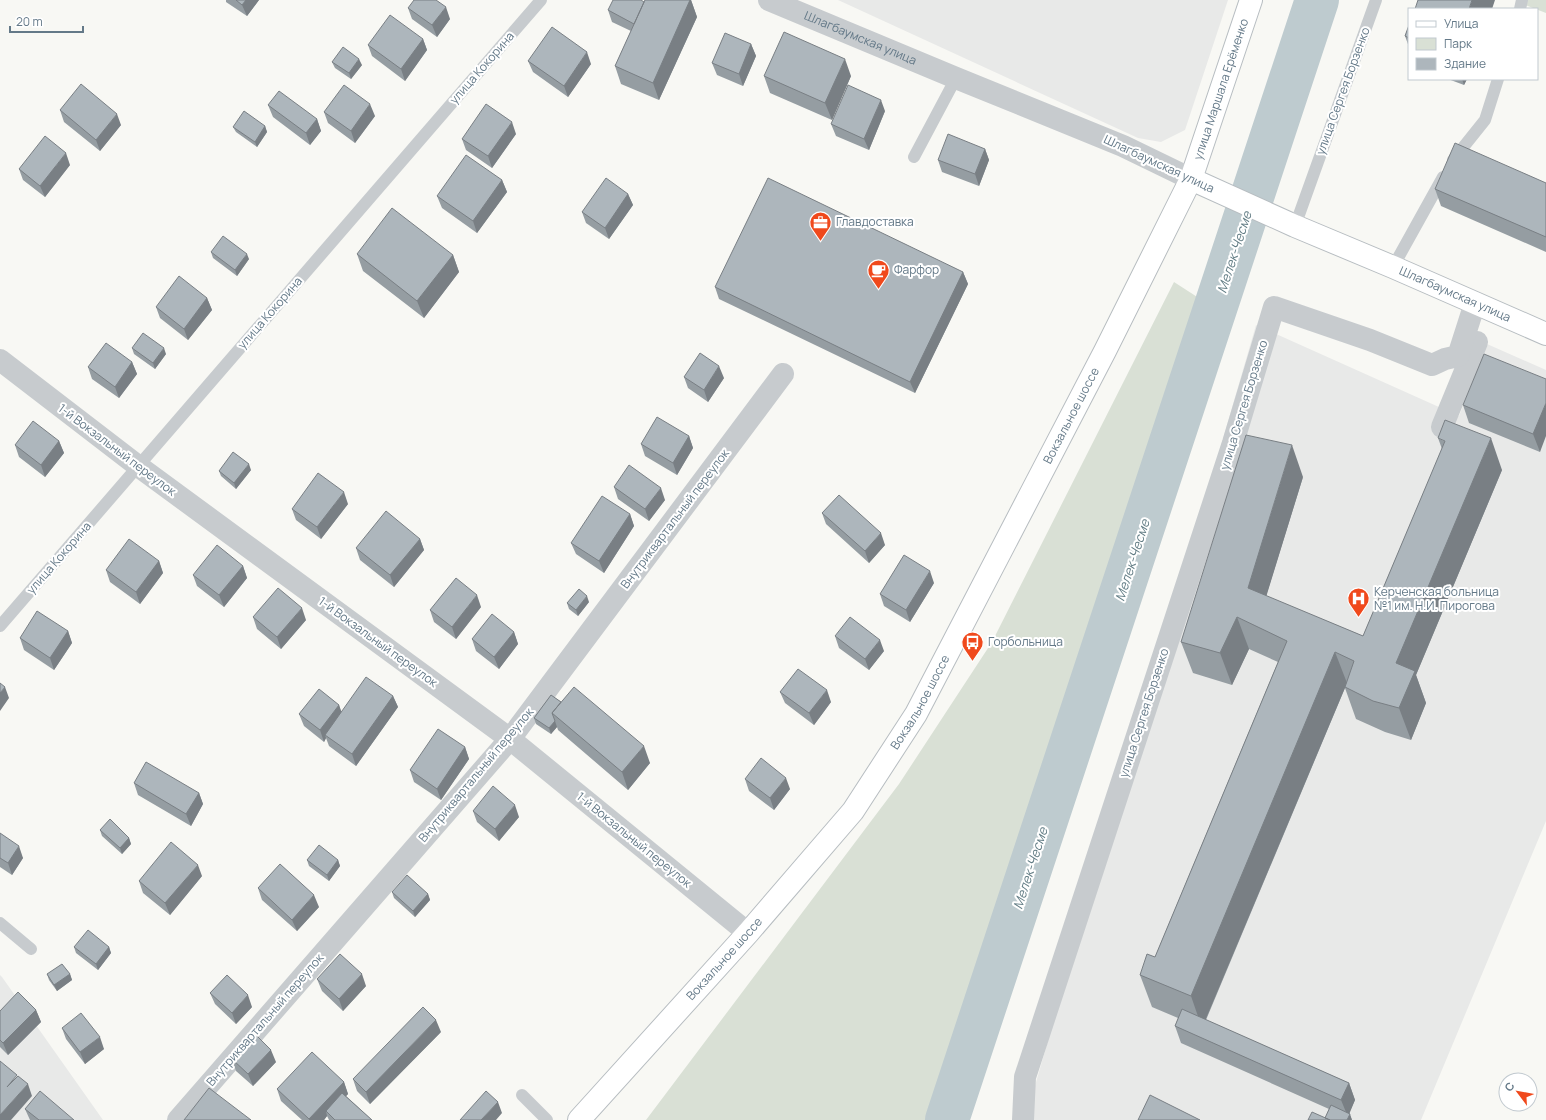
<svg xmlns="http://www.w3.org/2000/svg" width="1546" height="1120" font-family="Manrope,sans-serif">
	<rect width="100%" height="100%" fill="#f8f8f4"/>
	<path fill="#e8e9e8" d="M838,0H1228L1185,130L1161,142L1138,138Z
		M1256,325L1459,416L1487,344L1546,370V821L1421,1120H1025Z
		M0,975L2,977L103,1120H0Z"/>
	<path fill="#d9e0d5" d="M1524,0H1546V13L1523,4Z
		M1174,282L1205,302L928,1120H646L899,784L992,642Z"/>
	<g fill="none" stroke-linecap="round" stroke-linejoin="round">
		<path stroke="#becbcf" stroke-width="44" d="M947,1120L1317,0"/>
		<defs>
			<g id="secondary">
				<path id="s2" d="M1191,179L1295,226L1393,267L1546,334"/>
				<path id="s3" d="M579,1120L748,933L853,811L916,714L1105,351L1191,179L1251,0"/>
			</g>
		</defs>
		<use href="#secondary" stroke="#b7bdc1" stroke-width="24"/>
		<path stroke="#c7cbce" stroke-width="12" d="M1520,9L1522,0
			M914,157L956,78
			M1453,160L1485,120L1498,79
			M1295,226L1376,0
			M1393,267L1443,177
			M0,626L541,0
			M0,923L31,949
			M522,1095L547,1120"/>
		<g stroke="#c7cbce" stroke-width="22">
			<path id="s1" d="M769,0L956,78L1123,146L1191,179"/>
			<path d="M0,360L138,466L510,739L748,933"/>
			<path d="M1442,427L1477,342"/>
			<path d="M178,1120L510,739L783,374"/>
			<path d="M1023,1120L1025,1077L1233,443L1274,307L1370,340L1432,365L1445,359L1458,356L1475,303"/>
		</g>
		<use href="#secondary" stroke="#fff" stroke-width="22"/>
	</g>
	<path fill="#959da2" d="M226,0H259L247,16L226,2Z
		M645,0H691L697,17L659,100L621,84L615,66L631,31L612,22L608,10L644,2Z
		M408,8L450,19L437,37L412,19Z
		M1409,25V47L1405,36Z
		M423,39L427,50L405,81L372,56L368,45Z
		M751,44L756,56L743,86L717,75L712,63Z
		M528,61L591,64L568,97L533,72Z
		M332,62L362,65L351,79L335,68Z
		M764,76H851L832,120L770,93Z
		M1448,79H1467L1464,85Z
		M268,105L317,119L321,131L310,145L273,117Z
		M60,110L121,125L100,151L64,122Z
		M885,111L869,150L836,136L831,124Z
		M324,112L375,116L355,143L328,123Z
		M265,126L267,132L257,147L236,132L233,127Z
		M516,134L492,168L466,150L462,139Z
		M985,149L989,160L979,186L942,172L938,160Z
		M70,165L45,197L23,180L19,169Z
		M502,180L507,192L477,233L442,208L437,196Z
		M1546,183V252L1441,206L1435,189Z
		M628,194L633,205L609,239L586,223L582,212Z
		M211,252L249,259L237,276L213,258Z
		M357,254L453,255L459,272L424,318L363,271Z
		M963,272L968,284L915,393L719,299L715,287Z
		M207,298L212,310L188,340L160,318L156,307Z
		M132,348L166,354L155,369L134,354Z
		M132,362L137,374L119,398L92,379L88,367Z
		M684,377L724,378L708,402L688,388Z
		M1546,379L1540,452L1469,423L1463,405Z
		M689,436L693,448L677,475L645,456L641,444Z
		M1438,438L1502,470L1416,675L1426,703L1411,740L1385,732L1356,719L1345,688L1206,1020L1349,1083L1355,1100L1349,1113L1352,1120L1325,1118L1329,1109L1181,1043L1175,1026L1178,1018L1152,1007L1140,975L1155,957L1278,662L1249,649L1232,685L1193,673L1181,642L1303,477L1266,596L1363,636L1442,449Z
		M59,441L64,453L45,477L19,457L15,445Z
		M251,470L236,489L221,476L219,471Z
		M614,487L665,500L649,521L618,499Z
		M348,504L321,539L296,520L292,509Z
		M822,513L885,545L869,563L826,524Z
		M630,514L634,526L604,573L576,554L571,543Z
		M420,539L424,550L394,587L360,560L356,548Z
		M159,561L163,573L140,604L110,582L106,570Z
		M243,566L247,578L224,607L197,586L193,575Z
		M934,583L910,622L884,606L880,594Z
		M589,602L578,616L569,609L567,603Z
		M481,607L456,639L434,622L430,610Z
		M253,617L306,620L281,649L257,629Z
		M68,631L72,643L54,670L24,650L20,638Z
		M514,632L518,644L499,669L476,651L472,639Z
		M835,636L884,651L869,670L839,648Z
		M780,692L831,702L814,725L785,703Z
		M551,695L650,763L628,790L558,730L557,727L551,734L536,724L534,718Z
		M393,696L398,707L356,766L329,746L326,738L324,742L304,726L299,714L339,705L341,712Z
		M465,747L469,759L441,800L414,782L410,770Z
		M745,779L790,789L774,810L749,791Z
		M134,783L199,793L203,804L191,826L138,795Z
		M473,811L519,817L499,841L477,822Z
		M100,830L129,838L131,844L122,854L102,836Z
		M0,833L23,858L12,875L0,867Z
		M307,860H338L340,866L329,881L309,866Z
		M202,876L170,915L143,893L139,881Z
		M258,888L319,907L297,931L262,900Z
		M392,892L428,894L430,900L415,917L394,898Z
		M74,947H109L111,953L98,970L76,953Z
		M47,974H70L72,980L57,991L49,980Z
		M317,979L366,986L343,1011L322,991Z
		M210,993L252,1007L236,1024L215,1004Z
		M36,1010L41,1022L8,1055L0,1047V1011Z
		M62,1028L104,1049L85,1064L66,1039Z
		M441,1032L370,1104L357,1091L353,1079Z
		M232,1059L276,1062L253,1086L236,1071Z
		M344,1082L348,1094L346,1096L372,1120H329L327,1116L324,1120H302L281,1101L277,1089Z
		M25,1109L74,1120H30Z"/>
	<path fill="#797f84" d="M246,0H259L247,16L242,5Z
		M690,0H691L697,17L659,100L653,83Z
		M1472,0H1495L1492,9H1469Z
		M446,7L450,19L437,37L432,25Z
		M423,39L427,50L405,81L401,69Z
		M751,44L756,56L743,86L739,74Z
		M587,52L591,64L568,97L564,86Z
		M359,59L362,65L351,79L349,73Z
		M845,59L851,76L832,120L825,103Z
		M1462,79H1467L1464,85Z
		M881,100L885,111L869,150L864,139Z
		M370,104L375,116L355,143L351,131Z
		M117,114L121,125L100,151L96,140Z
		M317,119L321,131L310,145L306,133Z
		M512,122L516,134L492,168L488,156Z
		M265,126L267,132L257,147L255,142Z
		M985,149L989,160L979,186L975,174Z
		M66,153L70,165L45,197L40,186Z
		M502,180L507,192L477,233L473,221Z
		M628,194L633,205L609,239L605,228Z
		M247,254L249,259L237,276L235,270Z
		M453,255L459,272L424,318L417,301Z
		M963,272L968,284L915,393L910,382Z
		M207,298L212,310L188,340L184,329Z
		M164,348L166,354L155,369L153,363Z
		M132,362L137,374L119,398L115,387Z
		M719,366L724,378L708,402L704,390Z
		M1546,403V436L1540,452L1533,434Z
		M689,436L693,448L677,475L673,463Z
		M1491,438L1502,470L1416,675L1426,703L1411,740L1399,708L1396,663Z
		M59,441L64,453L45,477L41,465Z
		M1292,445L1303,477L1259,620L1248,588Z
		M249,464L251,470L236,489L234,483Z
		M661,488L665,500L649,521L645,509Z
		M344,492L348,504L321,539L317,527Z
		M630,514L634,526L604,573L599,561Z
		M881,533L885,545L869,563L865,551Z
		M420,539L424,550L394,587L390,575Z
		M159,561L163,573L140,604L136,592Z
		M243,566L247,578L224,607L219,595Z
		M930,571L934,583L910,622L906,610Z
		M477,595L481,607L456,639L452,627Z
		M587,596L589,602L578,616L576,610Z
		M302,608L306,620L281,649L277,637Z
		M1237,617L1249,649L1232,685L1220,653Z
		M68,631L72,643L54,670L50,658Z
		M514,632L518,644L499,669L494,657Z
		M880,640L884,651L869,670L865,659Z
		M1335,652L1347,683L1202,1028L1191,996Z
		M5,687L9,698L0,711V693Z
		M827,690L831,702L814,725L809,713Z
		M393,696L398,707L356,766L352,754Z
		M339,705L343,716L325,735L326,738L324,742L320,730Z
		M555,721L557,727L551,734L549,728Z
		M644,746L650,763L628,790L622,772Z
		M465,747L469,759L441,800L437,789Z
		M786,778L790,789L774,810L770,798Z
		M199,793L203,804L191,826L186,814Z
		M515,805L519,817L499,841L495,829Z
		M129,838L131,844L122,854L120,848Z
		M19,846L23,858L12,875L8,863Z
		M338,860L340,866L329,881L327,875Z
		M198,865L202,876L170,915L165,903Z
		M428,894L430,900L415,917L413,911Z
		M314,895L319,907L297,931L292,920Z
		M109,947L111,953L98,970L96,964Z
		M70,974L72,980L57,991L54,985Z
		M362,974L366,986L343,1011L339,999Z
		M248,995L252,1007L236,1024L232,1013Z
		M36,1010L41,1022L8,1055L3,1043Z
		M436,1020L441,1032L370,1104L366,1092Z
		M100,1037L104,1049L85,1064L80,1052Z
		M271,1050L276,1062L253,1086L248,1074Z
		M344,1082L348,1094L329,1114L326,1111L327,1116L324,1120H309V1119Z
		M1349,1083L1355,1100L1348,1117L1341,1100Z
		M28,1084L32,1096L11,1120H0V1115Z
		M498,1102L502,1113L496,1120H481Z
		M1350,1114L1352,1120H1347Z"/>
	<path fill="#adb6bc" stroke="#797f84" d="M236,0H246L242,5Z
		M414,0H436L446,7L432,25L408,8Z
		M613,0H641L644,2L634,24L608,10Z
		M645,0H690L653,83L615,66Z
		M1418,0H1472L1469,9H1415Z
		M390,15L423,39L401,69L368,45Z
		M1409,25V38L1405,36Z
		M552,27L587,52L564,86L528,61Z
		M784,32L845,59L825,103L764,76Z
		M725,33L751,44L739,74L712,63Z
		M343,47L359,59L349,73L332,62Z
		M81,84L117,114L96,140L60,110Z
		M344,85L370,104L351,131L324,112Z
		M848,85L881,100L864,139L831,124Z
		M279,91L317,119L306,133L268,105Z
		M486,104L512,122L488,156L462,139Z
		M244,111L265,126L255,142L233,127Z
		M948,134L985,149L975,174L938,160Z
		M45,136L66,153L40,186L19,169Z
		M1455,143L1546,183V237L1435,189Z
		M466,155L502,180L473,221L437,196Z
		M606,178L628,194L605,228L582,212Z
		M768,178L963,272L910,382L715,287Z
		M392,208L453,255L417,301L357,254Z
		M223,236L247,254L235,270L211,252Z
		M179,276L207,298L184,329L156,307Z
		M143,333L164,348L153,363L132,348Z
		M106,343L132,362L115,387L88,367Z
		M700,353L719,366L704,390L684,377Z
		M1484,354L1546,379V403L1533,434L1463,405Z
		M657,417L689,436L673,463L641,444Z
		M1445,420L1491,438L1396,663L1415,671L1399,708L1373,701L1345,687L1354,661L1335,652L1191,996L1140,975L1147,954L1155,957L1287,641L1237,617L1220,653L1181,642L1246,435L1292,445L1248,588L1363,636L1445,441L1438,438Z
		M33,421L59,441L41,465L15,445Z
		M233,452L249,464L234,483L219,471Z
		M629,465L661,488L645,509L614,487Z
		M318,473L344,492L317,527L292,509Z
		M839,495L881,533L865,551L822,513Z
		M602,496L630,514L599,561L571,543Z
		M386,511L420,539L390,575L356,548Z
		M129,539L159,561L136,592L106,570Z
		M217,545L243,566L219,595L193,575Z
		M904,555L930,571L906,610L880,594Z
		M456,578L477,595L452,627L430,610Z
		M278,588L302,608L277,637L253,617Z
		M579,589L587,596L576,610L567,603Z
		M37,611L68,631L50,658L20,638Z
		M492,614L514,632L494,657L472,639Z
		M850,617L880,640L865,659L835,636Z
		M798,669L827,690L809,713L780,692Z
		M366,677L393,696L352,754L325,735Z
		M0,683L5,687L0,693Z
		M574,687L644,746L622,772L552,713Z
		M319,689L339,705L320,730L299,714Z
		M551,695L561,702L552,713L555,721L549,728L534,718Z
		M438,729L465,747L437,789L410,770Z
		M761,758L786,778L770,798L745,779Z
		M146,762L199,793L186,814L134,783Z
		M493,786L515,805L495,829L473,811Z
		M110,819L129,838L120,848L100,830Z
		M0,833L19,846L8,863L0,858Z
		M171,842L198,865L165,903L139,881Z
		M319,845L338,860L327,875L307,860Z
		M280,864L314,895L292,920L258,888Z
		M407,875L428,894L413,911L392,892Z
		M88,930L109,947L96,964L74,947Z
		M340,954L362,974L339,999L317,979Z
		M62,964L70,974L54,985L47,974Z
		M227,975L248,995L232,1013L210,993Z
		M18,992L36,1010L3,1043L0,1040V1011Z
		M423,1007L436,1020L366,1092L353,1079Z
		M1182,1009L1349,1083L1341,1100L1175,1026Z
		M81,1013L100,1037L80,1052L62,1028Z
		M255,1034L271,1050L248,1074L232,1059Z
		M312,1052L344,1082L309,1119L277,1089Z
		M0,1061L17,1075L7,1087L18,1076L28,1084L0,1115Z
		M209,1088L251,1120H184Z
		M40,1091L74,1120H39L25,1109Z
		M486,1091L498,1102L481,1120H460Z
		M342,1093L372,1120H335L326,1111Z
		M1150,1095L1200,1120H1138Z
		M1331,1105L1350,1114L1347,1120H1330L1325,1118Z
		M1312,1112L1330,1120H1308Z"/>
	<defs>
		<symbol id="office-pin" viewBox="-11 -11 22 30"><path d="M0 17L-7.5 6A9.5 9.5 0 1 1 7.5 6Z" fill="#f0491c" stroke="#fff"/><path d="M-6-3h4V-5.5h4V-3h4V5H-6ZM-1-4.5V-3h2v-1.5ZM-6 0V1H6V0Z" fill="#fff"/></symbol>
		<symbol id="cafe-pin" viewBox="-11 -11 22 30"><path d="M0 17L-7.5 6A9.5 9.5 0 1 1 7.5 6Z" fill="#f0491c" stroke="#fff"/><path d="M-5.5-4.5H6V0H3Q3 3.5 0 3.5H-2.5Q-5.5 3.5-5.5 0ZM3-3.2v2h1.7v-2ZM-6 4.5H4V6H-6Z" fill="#fff"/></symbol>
		<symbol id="hospital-pin" viewBox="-11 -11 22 30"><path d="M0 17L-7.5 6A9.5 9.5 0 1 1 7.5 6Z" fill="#f0491c" stroke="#fff"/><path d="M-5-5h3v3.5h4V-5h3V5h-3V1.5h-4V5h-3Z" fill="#fff"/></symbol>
		<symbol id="bus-pin" viewBox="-11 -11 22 30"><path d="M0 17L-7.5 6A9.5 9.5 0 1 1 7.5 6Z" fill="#f0491c" stroke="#fff"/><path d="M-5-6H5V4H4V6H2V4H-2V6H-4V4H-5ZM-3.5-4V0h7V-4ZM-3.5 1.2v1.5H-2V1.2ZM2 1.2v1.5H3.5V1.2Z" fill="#fff"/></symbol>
	</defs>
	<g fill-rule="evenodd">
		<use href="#office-pin" x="808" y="210" width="25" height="34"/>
		<use href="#cafe-pin" x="866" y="258" width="25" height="34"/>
		<use href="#hospital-pin" x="1346" y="586" width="25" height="34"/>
		<use href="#bus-pin" x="960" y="630" width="25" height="34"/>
	</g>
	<g text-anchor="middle" stroke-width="4" stroke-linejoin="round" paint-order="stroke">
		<g font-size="12" fill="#647988" stroke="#fff">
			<text dy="4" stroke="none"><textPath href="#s1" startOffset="99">Шлагбаумская улица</textPath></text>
			<text transform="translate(482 68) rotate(-49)" y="4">улица Кокорина</text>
			<text dy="4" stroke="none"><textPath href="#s3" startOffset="1225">улица Маршала Ерёменко</textPath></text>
			<text transform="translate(1343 91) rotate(-70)" y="4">улица Сергея Борзенко</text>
			<text transform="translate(1159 164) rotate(25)" y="4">Шлагбаумская улица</text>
			<text dy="4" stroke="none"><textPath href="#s2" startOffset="288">Шлагбаумская улица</textPath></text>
			<text transform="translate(270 313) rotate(-49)" y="4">улица Кокорина</text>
			<text transform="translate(1244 405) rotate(-73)" y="4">улица Сергея Борзенко</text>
			<text dy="4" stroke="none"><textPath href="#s3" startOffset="865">Вокзальное шоссе</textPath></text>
			<text transform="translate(117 450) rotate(37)" y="4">1-й Вокзальный переулок</text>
			<text transform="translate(675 519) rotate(-53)" y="4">Внутриквартальный переулок</text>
			<text transform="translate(59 558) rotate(-49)" y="4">улица Кокорина</text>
			<text transform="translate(378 642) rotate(36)" y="4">1-й Вокзальный переулок</text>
			<text dy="4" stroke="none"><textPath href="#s3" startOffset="541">Вокзальное шоссе</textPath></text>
			<text transform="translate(1144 713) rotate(-72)" y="4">улица Сергея Борзенко</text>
			<text transform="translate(476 775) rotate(-50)" y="4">Внутриквартальный переулок</text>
			<text transform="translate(634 840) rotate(39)" y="4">1-й Вокзальный переулок</text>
			<text dy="4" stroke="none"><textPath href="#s3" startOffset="217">Вокзальное шоссе</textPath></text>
			<text transform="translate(265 1020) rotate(-49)" y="4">Внутриквартальный переулок</text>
		</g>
		<g font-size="12" fill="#647988" stroke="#fff" text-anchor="start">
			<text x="836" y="226">Главдоставка</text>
			<text x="894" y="274">Фарфор</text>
			<text x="1374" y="596">Керченская больница<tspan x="1374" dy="14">№1 им. Н.И. Пирогова</tspan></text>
			<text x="988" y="646">Горбольница</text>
		</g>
		<g font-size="13" font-style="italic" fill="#607b83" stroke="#fff">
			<text transform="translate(1234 252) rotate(-72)" y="5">Мелек-Чесме</text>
			<text transform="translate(1132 560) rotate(-72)" y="5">Мелек-Чесме</text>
			<text transform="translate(1030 868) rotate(-72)" y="5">Мелек-Чесме</text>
		</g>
	</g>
	<rect x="1408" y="8" width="130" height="72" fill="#ffffff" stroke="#c1c9cf"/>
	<rect x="1416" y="21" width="20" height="6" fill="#ffffff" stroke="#c1c9cf"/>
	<text x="1444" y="28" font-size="12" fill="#647988">Улица</text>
	<rect x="1416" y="38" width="20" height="12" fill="#d9e0d5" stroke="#c1c9cf"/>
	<text x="1444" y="48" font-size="12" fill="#647988">Парк</text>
	<rect x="1416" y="58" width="20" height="12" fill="#adb6bc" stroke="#c1c9cf"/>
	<text x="1444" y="68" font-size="12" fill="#647988">Здание</text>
	<g transform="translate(1518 1092) rotate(302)"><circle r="19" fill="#ffffff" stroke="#c1c9cf"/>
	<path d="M0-3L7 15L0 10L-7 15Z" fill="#f0491c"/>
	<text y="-6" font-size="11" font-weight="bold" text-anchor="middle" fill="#647988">С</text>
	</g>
	<path d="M10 26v6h73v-6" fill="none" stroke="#647988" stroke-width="2"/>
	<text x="16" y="26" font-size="12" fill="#647988" stroke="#ffffff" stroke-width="3" paint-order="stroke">20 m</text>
</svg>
